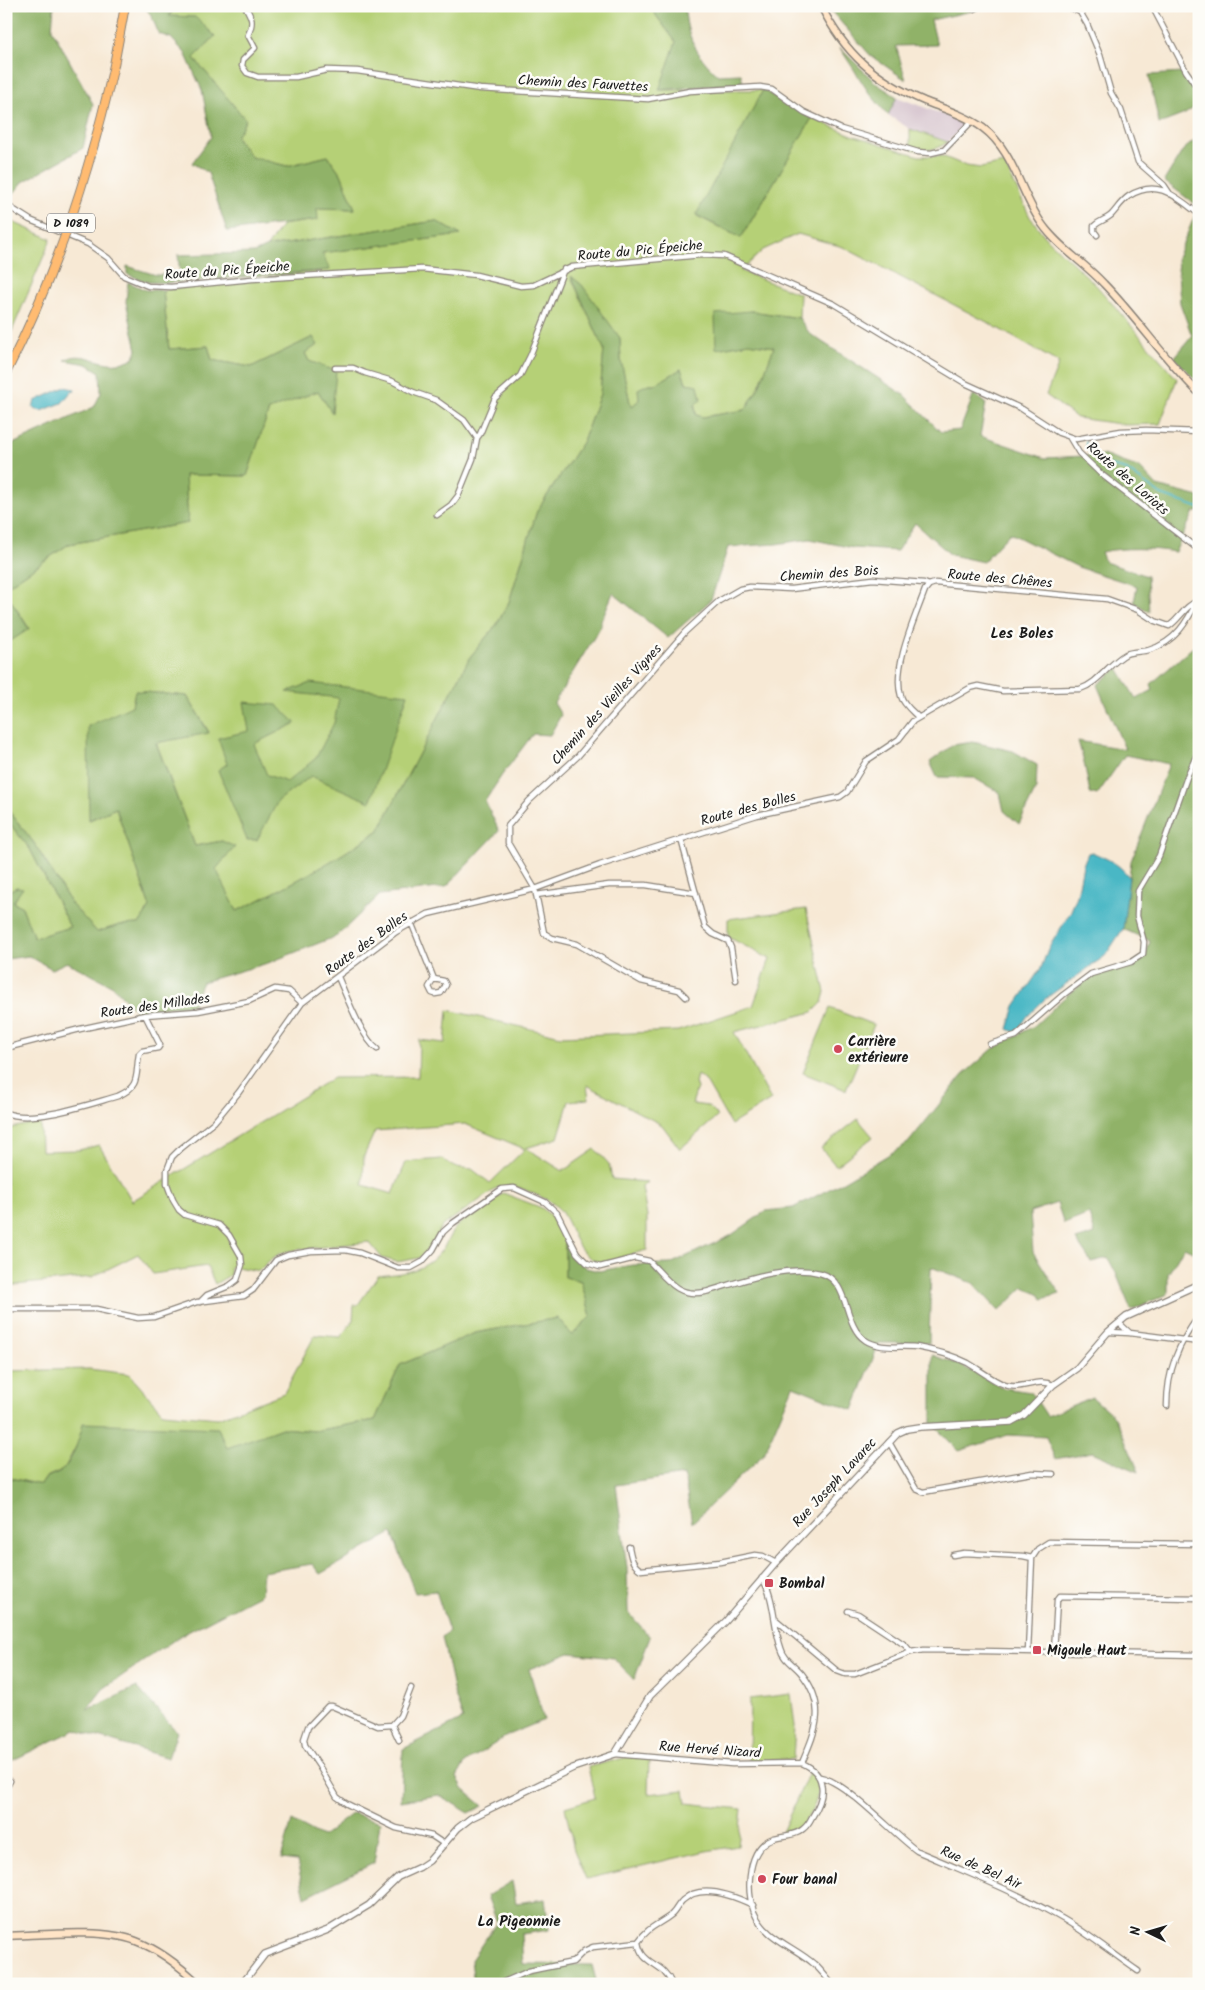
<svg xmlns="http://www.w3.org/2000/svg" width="1205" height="1990" font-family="Kalam,sans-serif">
	<rect width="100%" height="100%" fill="#fdfcf7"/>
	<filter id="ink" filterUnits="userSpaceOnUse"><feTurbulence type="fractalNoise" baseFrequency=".02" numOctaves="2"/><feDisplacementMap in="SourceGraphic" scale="10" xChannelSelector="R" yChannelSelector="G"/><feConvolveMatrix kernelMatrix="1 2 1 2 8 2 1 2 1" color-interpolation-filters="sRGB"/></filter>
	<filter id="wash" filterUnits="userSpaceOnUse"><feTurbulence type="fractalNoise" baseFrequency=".0096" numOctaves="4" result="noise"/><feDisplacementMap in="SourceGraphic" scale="20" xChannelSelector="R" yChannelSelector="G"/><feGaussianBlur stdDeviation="1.12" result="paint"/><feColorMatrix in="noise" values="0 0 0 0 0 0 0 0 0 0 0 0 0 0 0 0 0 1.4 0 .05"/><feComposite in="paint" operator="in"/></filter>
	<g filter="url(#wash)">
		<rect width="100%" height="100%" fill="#f7e9d5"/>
		<path fill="#d1bdc9" d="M897,97L966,123L948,142L910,129L888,115Z"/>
		<path fill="#b5d076" stroke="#687649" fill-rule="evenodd" d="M176,6H649L676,42L660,90H763L697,216L741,238L812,118L852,135L919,156H942L966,166L981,168L1004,163L1030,217L1047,239L1096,285L1177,379L1160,424L1127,425L1077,418L1046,395L1059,363L985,321L843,247L798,234L763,250L741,271L800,294L799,318L751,311L716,349L749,343L774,347L759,387L745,410L703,417L696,415L695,405L681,369L656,384H648L640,400L631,407L621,361L620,338L571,277L604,349L600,394L583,441L537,511L509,602L497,624L470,657L379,830C334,862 286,887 237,911L215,869L222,841L195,846L156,742L209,732L187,696L135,691L132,706L90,820L116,808L150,907L139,924L120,925L97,932L72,905L34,843L6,807V644L29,628L6,593V587L69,544L188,523L185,475L247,476L269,410L318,391L332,412L305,353L313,337L251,367L212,360L208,346L169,349L163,290L329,270L322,253L460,235L436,221L267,247L282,225L317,220L316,208L355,209L341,174L328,156L287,166L251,157L236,136L245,120L194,58L215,36L169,16Z
			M910,129L948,142C936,150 925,152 910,149Z
			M6,219L51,239L6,345Z
			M6,819L30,849L70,927L34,938L22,907L13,902L17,887L6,892Z
			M806,909L825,992L822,1003L813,1012L734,1032L771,1100L731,1125L705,1080L697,1075L695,1083L697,1088L692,1104L708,1106L718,1116L680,1149L662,1125L587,1085L589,1099L569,1101L558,1138L526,1148L563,1171L595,1149L609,1164L612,1179L647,1182L642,1187L647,1217V1250C637,1252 610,1262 602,1262C576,1259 573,1227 560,1210C552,1201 541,1197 530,1192C519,1187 510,1184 497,1188L442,1226L429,1249L419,1258L397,1262L382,1258L369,1242L295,1250C278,1252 270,1259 259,1271L231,1266L230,1275L215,1284L207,1266L153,1274L138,1254L92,1277L6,1286V1129L40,1122L41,1151L79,1150L99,1145L132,1201L333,1078L418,1077L419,1040L445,1043L448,1010L561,1036L678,1031L753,1006L770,959L728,937V919ZM465,1124L525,1149L490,1183L472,1169L454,1167L442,1159L406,1162L393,1194L363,1185L364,1156L375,1131Z
			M830,1008L874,1025L846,1090L803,1073Z
			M858,1119L873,1137L836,1166L821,1148Z
			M503,1193L542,1208L553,1218L565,1239V1277L581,1281L591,1316L571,1336L558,1318L475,1333L400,1365L375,1420L314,1431L282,1428L227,1449L81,1437L64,1469L46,1477L41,1485L6,1477V1371L89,1369L129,1374L163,1413L218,1418L284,1393L315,1335L341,1337L353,1320L354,1304L357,1306L378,1276C403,1273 425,1272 441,1251C447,1244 449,1235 455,1228C467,1216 489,1205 503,1193Z
			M791,1694L795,1726L793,1759L749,1762L750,1699Z
			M628,1757L649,1759L648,1794L684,1790L686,1803L742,1809L738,1846L706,1851L586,1879L574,1850L565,1807L595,1798L588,1767Z
			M810,1770C826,1789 814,1810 801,1827L782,1832Z"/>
		<path fill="#90b267" stroke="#566742" d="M7,6H54L52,29L93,104L83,148L23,182L9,199H6Z
			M144,6H176L169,16L195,17L215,36L194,58L246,120L236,137L251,157L287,166L328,156L341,174L355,209L317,208L318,220L227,231L208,173L192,163L211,137L202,90L185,53L171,38L159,34L151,15Z
			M649,6H685C685,34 697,57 718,75L741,74L743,83L659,90L676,42Z
			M830,6H972L977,10L931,20L937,45L896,46L906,80L871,56L831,11Z
			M840,48L877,84L897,97L888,115L869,93Z
			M1183,73L1199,96V104L1185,114L1159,124L1149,75Z
			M763,90L812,118L741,238L696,215Z
			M1199,137V207L1164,181L1183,150Z
			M1195,215L1199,218V383L1174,358L1192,336L1180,303L1177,258Z
			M436,221L461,235L322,253L330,270L166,283L147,282L127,274V266L156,275L180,274L178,255L254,253L267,247Z
			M571,276L582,285L620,338L621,361L631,407L639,400L638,389L648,384H656L681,369L686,383L698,385L701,399L695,405L696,415L703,417L745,410L759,387L774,347L749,343L716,349L715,314L751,311L799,318L810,334L904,395L941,432L960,430L974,394L986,403L980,436L1045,458L1103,455L1140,468L1157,486L1199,497V512H1194L1175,552C1150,548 1125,547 1101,552L1105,562L1147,576L1149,612L1134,602L1137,586L1078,567L1010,533L983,562L951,555L915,523L897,551L853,548L810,539L776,544L728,547L711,600L668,638L613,593L601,621V626L554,703L561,715L550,735L533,734L502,775L485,801L499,831L446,887L380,895L337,936L268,963L202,982L192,1005L136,1011L113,986L67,962L52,969L29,956L6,959V892L17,887L23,888L13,902L22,907L34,938L70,927L30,849L6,819V807L34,843L72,905L97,932L120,925L139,924L150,907L116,808L89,820L88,726L132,706L135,691L187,696L209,733L156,743L195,846L222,841L235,847L216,869L237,911C286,887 334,862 379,830L470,657L497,624L509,602L537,511L583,441L600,394L604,349Z
			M128,282L146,290H163L169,349L208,346L212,360L251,367L313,337L318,345L305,353L309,361L336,371L332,413L318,391L269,410L247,476L185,475L188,523L69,544L6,587V447L94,407L101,393L100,372L87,364L65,360C83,349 99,366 118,363C123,363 129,360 133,358L137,350L126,302Z
			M6,593L29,629L6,644Z
			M1193,647L1199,650V1254L1184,1247L1168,1274V1294L1131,1310L1116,1273L1108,1258L1091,1262L1076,1240L1095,1234L1089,1214L1064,1224L1057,1203L1030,1212L1033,1252L1060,1294L1042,1299L1040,1295L1024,1287L999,1311L973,1283L931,1267L929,1343H879L853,1410L793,1386L764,1454L692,1523L684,1475L616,1485L627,1568L628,1612L650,1637L634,1680L614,1658L570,1653L529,1669L544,1720L510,1734L466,1762L457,1777L463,1789L483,1806L469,1813L439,1795L401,1801L403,1749L463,1719L454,1693L442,1637L449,1631L436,1591L415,1593L392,1533L320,1574L312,1564L263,1572L261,1594L180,1636L103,1689L87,1710L137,1687L177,1732L168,1758L75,1730L11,1761L6,1770V1477L41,1485C48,1472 55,1477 64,1468C72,1461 81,1434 83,1423L218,1428L227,1448L282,1428L314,1431L375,1420L400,1365L475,1333L558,1318L572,1335L591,1316L581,1281L565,1277V1239L574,1257L586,1268L599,1271L632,1265L670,1264L730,1236L766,1211L793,1208L843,1182L908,1143L963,1075L994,1048L1034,1026L1066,996L1098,972L1131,964L1146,954L1150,941L1123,929L1131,861L1169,764L1125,755L1097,795L1090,793L1084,762L1078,741L1125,749L1097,685L1118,668L1136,699L1153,690L1151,684Z
			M310,683L408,694L370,802L311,776L278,801L257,840H247L218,770L227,764L218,738L249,731L244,702L277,705L296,723L254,744L267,775L287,782L316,758L334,723L339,698L287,692Z
			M973,742L1013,751L1037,765L1036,789L1019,824L1004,811L1000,793L974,778L937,777L930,762L953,745Z
			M932,1355L960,1365L1004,1388L1031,1392L1047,1416L1092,1397L1115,1417L1139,1472L1092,1452L1055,1459L1046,1437L1008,1435L959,1451L932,1424Z
			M353,1813L380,1822L374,1863L305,1897L297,1861L281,1859L292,1821L322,1837Z
			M512,1881L516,1903L545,1899L549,1930L521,1934L523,1964L592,1965L597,1984H474L471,1960L497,1922L487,1896Z"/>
		<path fill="#4ab7c5" stroke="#336a70" d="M65,387L74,389L75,391L71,392L62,403L41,411L34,409L33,407L35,401Z
			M1092,852C1107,859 1119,863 1129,877L1123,929L1105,956L1045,999L1027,1017L1016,1033L1008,1029L1015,1006L1041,968L1048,949L1070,913L1077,896L1083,865L1088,853Z"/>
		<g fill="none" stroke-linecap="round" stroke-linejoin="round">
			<path stroke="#4ab7c5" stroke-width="2" d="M1086,442V448L1089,451L1107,465L1127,470L1161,495L1199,508"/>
		</g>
	</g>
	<g filter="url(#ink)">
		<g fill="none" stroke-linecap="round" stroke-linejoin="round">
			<defs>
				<path id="minor" d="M245,6C252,18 254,22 248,35L255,48L243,60L242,66L247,73L258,77H296L327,70L357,71L480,89L648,99L690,91L760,87L772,89L804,112L841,129L918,152L931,153L944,150L972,121
					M964,6L973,9L979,6
					M1067,6L1080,12L1087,24L1100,55L1111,93L1121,110L1138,162L1164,185L1170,194
					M1152,6L1186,71L1199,90
					M6,207L11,208L30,220L88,244L108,258L124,276L148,286L171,287L252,279L422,269L476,275L521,286L534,285L572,267L701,255L724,256L834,304L965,383L1022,409L1059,433L1076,439L1121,431L1146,430L1199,432
					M1097,235L1094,231V226C1099,221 1105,220 1110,216C1116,211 1120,202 1129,196C1158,178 1176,197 1199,214
					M335,368H353L365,373L392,381L413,392L436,400L464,420L477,438
					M1070,438L1079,453L1101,474L1199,550
					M437,515L451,505L458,496L473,459L477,438L480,434L495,398L520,376L530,356L564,269
					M918,717C912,711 903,704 901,696C892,667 915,618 925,590L929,585L935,583L1107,599L1138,610L1155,621L1169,626C1180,619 1185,605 1198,601
					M681,839L705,927L713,934L728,941L731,948L736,980
					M536,895L609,885H646L696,893
					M411,922L434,979L429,987L432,993L435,994L441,993L446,985L444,981L434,979
					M338,977C346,995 362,1038 377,1049
					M686,997L679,990L641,981L577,944L552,938L544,933L535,889L508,843V826L529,801L578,756L685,632L719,601L740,589L750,587L791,589L873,579L924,583L929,585
					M990,1044L1016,1036L1063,995L1091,974L1131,962L1143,954L1144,942L1137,916L1138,891L1159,856L1188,774L1199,750
					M6,1048L80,1029L145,1015L198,1011L249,1001L275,989L289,991L302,1003
					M6,1113C33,1124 89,1104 118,1096C141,1086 135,1076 139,1054L142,1051L158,1048L160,1045L145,1015
					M200,1302L207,1295L229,1286L237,1280L242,1265L241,1256L229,1235L219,1225L185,1215L179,1210L173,1200L167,1184V1170L172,1157L179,1150L214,1122L239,1092L302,1003L396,932L428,914L535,889L600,865L757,815L840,797L847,792L866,761L899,739L913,721L970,688L978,686L1003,691L1080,689C1099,683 1109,663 1126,654C1133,651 1142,652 1149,650C1176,642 1187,622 1199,598
					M6,1309H96L138,1318L154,1317L197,1302L244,1296L253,1290L276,1260L288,1255L311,1251L345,1250L360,1253L398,1268H411L422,1262L433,1250L443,1232L453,1223L502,1189L514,1188L545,1202L557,1213L577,1253L587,1263L600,1267L635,1258L649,1261C666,1278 677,1298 705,1292C740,1282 783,1264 820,1273C851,1281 842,1324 865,1340C882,1351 903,1344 921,1348C937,1351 954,1356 968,1363C980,1370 992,1380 1005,1385C1021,1391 1038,1377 1053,1385
					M1119,1323L1130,1333
					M1109,1332L1130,1333L1199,1342
					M1167,1406C1167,1371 1178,1344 1199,1316
					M889,1442L916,1489L923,1492L1032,1473L1053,1474
					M629,1547C631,1557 632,1565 641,1570L720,1562L755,1555L763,1556L776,1563
					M953,1555L964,1553L1023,1556L1032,1558
					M762,1578C775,1598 773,1626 781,1648C784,1660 795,1665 802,1674C827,1706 816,1730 802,1763
					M848,1611L858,1614L905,1645L911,1652
					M775,1619L837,1671L845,1674H855L911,1652L924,1650L1199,1655
					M1028,1652L1032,1558L1038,1549L1049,1542L1199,1544
					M1054,1652L1057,1600L1060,1596L1199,1598
					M411,1688L400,1716L392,1725L378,1726L332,1706H328L308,1727L304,1739L305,1745L319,1766L337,1797L347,1804L396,1828L432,1836L444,1844
					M392,1725L399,1740
					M615,1754L732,1764L802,1763C827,1774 826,1796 812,1817C810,1821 807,1826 803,1829C796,1836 783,1835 774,1838C747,1847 746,1889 754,1912C765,1939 794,1946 814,1964C820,1969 826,1977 832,1984
					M820,1777C847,1782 892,1833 917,1851C966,1872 1017,1892 1063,1919C1089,1934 1113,1954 1138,1971
					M6,1788L10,1781
					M499,1984L529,1971L573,1962L584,1951L593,1947L638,1942
					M672,1984C662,1960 642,1967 638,1942C648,1927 658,1925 671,1915C676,1911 678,1904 683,1900C701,1883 734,1896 753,1905"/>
				<path id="tertiary" d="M242,1984L265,1954L328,1930L369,1905L398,1877L420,1867L429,1861L458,1828L471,1818L573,1768L615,1754L650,1696L726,1621L776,1563L898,1433L907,1429L920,1427L1011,1422L1024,1415L1053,1385L1077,1368L1108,1332L1126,1317L1199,1284"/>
				<path id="secondary" d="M821,6C845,54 875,80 924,101C944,109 965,115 983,128C1014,151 1020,193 1042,224C1058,247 1085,263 1104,284C1138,319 1164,359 1199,393
					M6,1936C43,1935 102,1928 136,1941C160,1950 181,1967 199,1984"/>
				<path id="trunk" d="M114,65L125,6"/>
			</defs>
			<use href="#minor" stroke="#8a8278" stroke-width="7"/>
			<use href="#tertiary" stroke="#8a8278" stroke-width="8"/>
			<use href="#secondary" stroke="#8a8278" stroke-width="9"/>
			<use href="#trunk" stroke="#8a8278" stroke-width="10"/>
			<use href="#minor" stroke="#fff" stroke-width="4.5"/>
			<use href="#tertiary" stroke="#fff" stroke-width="5.5"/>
			<use href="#secondary" stroke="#ffe4c6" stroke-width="6"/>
			<use href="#trunk" stroke="#ffbb71" stroke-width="8"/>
			<defs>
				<path id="trunk-bridge" d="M6,373C56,275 90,172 114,65"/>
			</defs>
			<use href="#trunk-bridge" stroke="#8a8278" stroke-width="10" stroke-linecap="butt"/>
			<use href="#trunk-bridge" stroke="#ffbb71" stroke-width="8"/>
		</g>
	</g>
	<g fill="#d1495b" stroke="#fdfcf7" stroke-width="2">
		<circle cx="838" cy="1049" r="5"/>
		<rect x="764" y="1578" width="10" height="10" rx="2.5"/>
		<rect x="1032" y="1645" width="10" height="10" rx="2.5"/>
		<circle cx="762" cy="1879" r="5"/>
	</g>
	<g text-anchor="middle" stroke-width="5" stroke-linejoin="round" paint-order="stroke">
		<rect fill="#fdfcf7" stroke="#605f5e" stroke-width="1" x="47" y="213.5" width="48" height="19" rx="4"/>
		<g font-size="12" font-weight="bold" fill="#1c1c1c">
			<text x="71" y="227">D 1089</text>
		</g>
		<g font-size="14" fill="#1c1c1c" stroke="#fdfcf7">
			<text transform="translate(583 83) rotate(3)" y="5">Chemin des Fauvettes</text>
			<text transform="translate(640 250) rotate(-5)" y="5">Route du Pic Épeiche</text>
			<text transform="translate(227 270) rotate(-4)" y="5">Route du Pic Épeiche</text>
			<text transform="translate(1128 478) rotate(41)" y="5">Route des Loriots</text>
			<text transform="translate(829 573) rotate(-4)" y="5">Chemin des Bois</text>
			<text transform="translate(1000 578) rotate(5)" y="5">Route des Chênes</text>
			<text transform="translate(606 704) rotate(-48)" y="5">Chemin des Vieilles Vignes</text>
			<text transform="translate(748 808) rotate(-15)" y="5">Route des Bolles</text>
			<text transform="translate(366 943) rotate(-36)" y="5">Route des Bolles</text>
			<text transform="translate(155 1005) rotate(-8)" y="5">Route des Millades</text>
			<text transform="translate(834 1482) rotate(-47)" y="5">Rue Joseph Lavarec</text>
			<text transform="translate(710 1749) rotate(4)" y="5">Rue Hervé Nizard</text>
			<text transform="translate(981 1867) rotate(24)" y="5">Rue de Bel Air</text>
		</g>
		<g font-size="14" font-weight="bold" fill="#1c1c1c" stroke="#fdfcf7" text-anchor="start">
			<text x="848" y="1046">Carrière<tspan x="848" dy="16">extérieure</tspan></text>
			<text x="779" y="1588">Bombal</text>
			<text x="1047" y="1655">Migoule Haut</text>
			<text x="772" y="1884">Four banal</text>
		</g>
		<g font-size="15" font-weight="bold" fill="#1c1c1c" stroke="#fdfcf7">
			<text x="1022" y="638">Les Boles</text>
			<text x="519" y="1926">La Pigeonnie</text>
		</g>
	</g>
	<rect width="1205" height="1990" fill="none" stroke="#fdfcf7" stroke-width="25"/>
	<g transform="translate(1148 1932) rotate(275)" stroke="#fdfcf7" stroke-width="4" paint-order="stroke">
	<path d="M0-4L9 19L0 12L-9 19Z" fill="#1c1c1c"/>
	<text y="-8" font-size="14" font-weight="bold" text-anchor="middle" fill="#1c1c1c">N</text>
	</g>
</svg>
